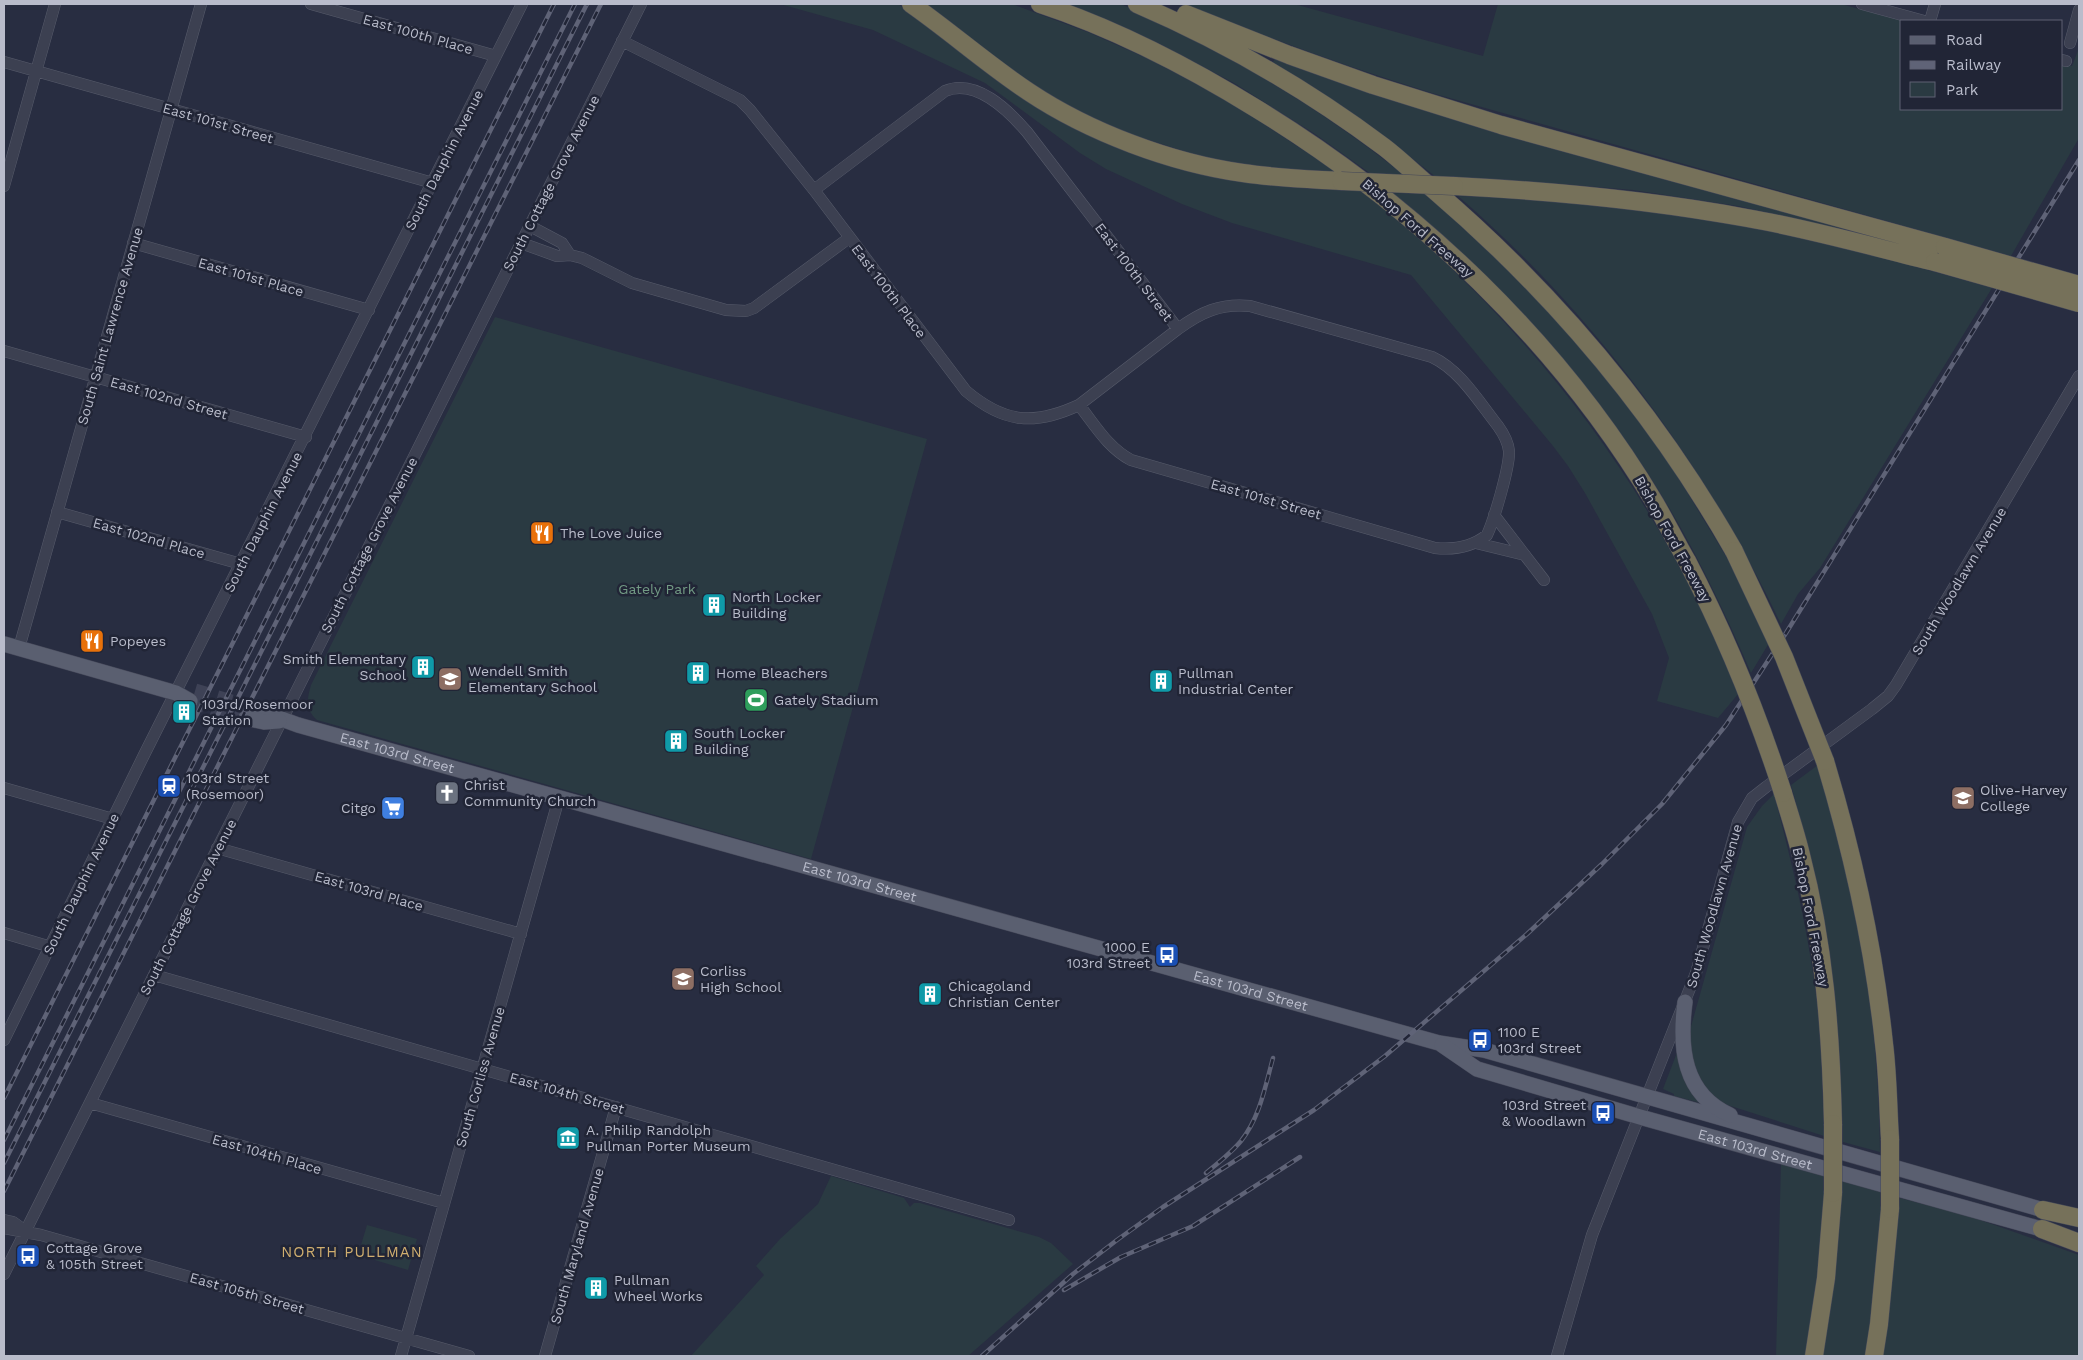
<svg xmlns="http://www.w3.org/2000/svg" width="2083" height="1360" font-family="'Work Sans',sans-serif">
	<rect width="100%" height="100%" fill="#282d41"/>
	<path fill="#2a3a42" d="M780,4H898L1007,85L1225,179C1255,184 1284,187 1314,189C1326,189 1349,188 1360,191C1365,193 1371,199 1376,203C1395,218 1414,234 1432,250C1571,379 1667,519 1739,693L1718,718L1657,701L1669,658L1652,614L1585,493L1568,466L1553,446L1411,275L1232,223L1182,204L1106,169L1080,153L985,83L873,30Z
		M922,4H1012L1090,33L1153,61L1230,102L1337,172L1268,168L1237,163L1203,157L1133,135L1099,122L1036,88Z
		M1067,4C1083,4 1101,1 1117,4C1133,6 1157,22 1172,29C1255,69 1332,118 1404,175L1371,174L1315,134L1234,83L1160,44Z
		M1184,4H1294L1483,56L1498,4H1841L1902,21V109H2062V63L2072,66L2079,48V138L2011,256L1432,93C1348,67 1266,37 1184,4Z
		M1277,56L1846,228V230L1738,206L1633,190L1562,184L1436,177L1368,124L1273,62Z
		M1393,193L1428,194L1481,241L1571,334L1639,420L1673,469L1730,563L1769,643L1751,673C1722,605 1687,533 1647,472C1578,366 1491,272 1393,193Z
		M1458,196L1529,198L1624,206L1780,231L1867,253L1992,288L1820,568L1798,594L1781,624C1703,461 1595,315 1458,196Z
		M495,317L927,439L811,859L317,720C305,709 307,699 311,685Z
		M1818,765C1834,822 1851,878 1860,936C1873,1008 1879,1080 1880,1152L1843,1142C1842,1100 1840,1058 1836,1016C1830,938 1812,860 1791,785Z
		M1774,794C1790,856 1805,917 1814,980C1822,1032 1822,1085 1824,1136L1715,1101L1701,1087L1688,1051L1690,1030L1747,827L1762,806Z
		M1678,1050L1701,1103L1674,1096V1094L1663,1089Z
		M1781,1162L1823,1175V1190L1842,1195V1181L1880,1191V1206L1899,1211L1900,1198L1969,1216L2079,1255V1356H1776Z
		M831,1176L904,1198L910,1207L914,1203H920L1039,1237L1051,1243L1073,1264L968,1356H691L764,1275L756,1266L780,1239L818,1204Z
		M367,1225L417,1239L408,1270L358,1255Z"/>
	<g fill="none" stroke-linecap="round" stroke-linejoin="round">
		<path stroke="#3e4256" stroke-width="15" stroke-dasharray="15 8" stroke-linecap="butt" d="M195,691L252,708
			M190,701L246,718"/>
		<defs>
			<path id="minor" d="M311,4L496,56
				M1862,4L1924,21
				M1930,21L1935,4
				M622,41L740,100L750,110L814,190L966,391C1004,423 1034,426 1079,405L1178,329
				M2070,43L2079,10
				M2062,60L2066,61
				M4,62L433,183
				M4,186L55,4
				M814,190L945,91C976,78 1008,110 1027,132L1178,329C1201,312 1221,303 1250,306L1432,357C1460,370 1479,402 1498,426C1503,433 1508,441 1509,451C1510,466 1494,520 1487,535C1472,547 1454,550 1435,548L1131,460C1108,448 1095,425 1079,405
				M530,226L562,243L570,255
				M133,243L369,310
				M521,243L557,256L570,255L582,258L632,283L726,310L746,311L754,308L849,238
				M4,351L306,437
				M57,512L241,564
				M1494,515L1544,580
				M1476,543L1525,555
				M19,648L201,4
				M4,788L113,819
				M217,848L521,934
				M4,933L51,947
				M154,975L1009,1220
				M4,1040L144,755L522,4
				M90,1103L444,1203
				M4,1220L13,1222L24,1230
				M4,1228L41,1235L469,1356
				M4,1274L641,4
				M401,1356L559,798
				M545,1356L616,1107
				M1557,1356L1592,1235L1696,973L1738,822L1752,798L1766,787L1872,709L1888,696L1896,685L2079,376"/>
			<g id="major">
				<path d="M4,644L176,693L190,701"/>
				<path id="s1" d="M252,708L298,725L1439,1043L1484,1050L2054,1213"/>
				<path d="M246,718L264,722L279,721"/>
				<path d="M1685,1002C1679,1047 1683,1094 1730,1115"/>
				<path id="s2" d="M1442,1045L1477,1069L1640,1117L2052,1232"/>
			</g>
			<path id="highway" d="M911,4C951,32 988,65 1029,92C1089,132 1171,163 1243,173C1276,178 1308,179 1341,181
				M1040,4C1116,29 1189,67 1257,109C1417,207 1558,341 1655,503C1666,522 1676,542 1687,561
				M1137,4C1223,41 1309,91 1384,147C1401,160 1417,176 1434,190C1553,292 1656,414 1734,551
				M1186,14L1289,55L1373,85L1501,125L1945,247
				M1454,186C1552,191 1650,200 1747,218C1811,229 1873,247 1935,262
				M1825,761C1853,854 1874,948 1884,1044C1888,1076 1888,1108 1890,1139
				M1783,793C1789,813 1796,834 1801,855C1824,943 1831,1033 1833,1124
				M2043,1210L2079,1218
				M2042,1229L2079,1243
				M1814,1356L1826,1278L1833,1193
				M1874,1356L1879,1324L1890,1209"/>
		</defs>
		<use href="#minor" stroke="#575b6b" stroke-width="12"/>
		<use href="#major" stroke="#46495a" stroke-width="16"/>
		<use href="#highway" stroke="#444858" stroke-width="19"/>
		<use href="#minor" stroke="#3c4051" stroke-width="11"/>
		<use href="#major" stroke="#5a5f70" stroke-width="15"/>
		<use href="#highway" stroke="#76715a" stroke-width="18"/>
		<defs>
			<path id="rail" d="M4,1098L554,4
				M4,1140L575,4
				M4,1163L587,4
				M1206,1173C1218,1163 1231,1153 1241,1141C1260,1117 1265,1087 1273,1058
				M4,1191L601,4
				M1064,1290L1121,1257L1193,1226L1300,1157
				M982,1356L1073,1274L1117,1240L1163,1207L1314,1110L1385,1056L1527,934L1602,864L1662,804L1726,725L1786,633L2079,160"/>
		</defs>
		<use href="#rail" stroke="#5f6377" stroke-width="4.5"/>
		<use href="#rail" stroke="#212536" stroke-width="2.5" stroke-dasharray="8" stroke-linecap="butt"/>
		<defs>
			<path id="highway-bridge" d="M1341,181L1454,186
				M1945,247L2079,285
				M1935,262L2079,303
				M1734,551L1784,657L1825,761
				M1687,561C1726,636 1757,712 1783,793
				M1833,1193V1124
				M1890,1209V1139"/>
		</defs>
		<use href="#highway-bridge" stroke="#444858" stroke-width="19" stroke-linecap="butt"/>
		<use href="#highway-bridge" stroke="#76715a" stroke-width="18"/>
	</g>
	<defs>
		<symbol id="restaurant-square" viewBox="-11 -11 22 22"><rect x="-9" y="-9" width="18" height="18" rx="4" fill="#e8710a" stroke="#212536"/><path d="M-5-6h1v4h1v-4h1v4h1v-4h1v5L-1.5 .5V6h-2V.5L-5-1ZM5-6V6H3V1.5H1.5Q1.5-4 5-6Z" fill="#fff"/></symbol>
		<symbol id="building-square" viewBox="-11 -11 22 22"><rect x="-9" y="-9" width="18" height="18" rx="4" fill="#0f9aa8" stroke="#212536"/><path d="M-4-6H4V6H1V3H-1V6H-4ZM-2.5-4.3h1.7v1.8h-1.7ZM.8-4.3h1.7v1.8H.8ZM-2.5-1h1.7V.8h-1.7ZM.8-1h1.7V.8H.8Z" fill="#fff"/></symbol>
		<symbol id="school-square" viewBox="-11 -11 22 22"><rect x="-9" y="-9" width="18" height="18" rx="4" fill="#8d6e63" stroke="#212536"/><path d="M0-5L7-2L0 1L-7-2ZM-4 1L0 2.5L4 1V4Q0 6-4 4Z" fill="#fff"/></symbol>
		<symbol id="stadium-square" viewBox="-11 -11 22 22"><rect x="-9" y="-9" width="18" height="18" rx="4" fill="#2e9e5b" stroke="#212536"/><path d="M0-5a6.5 5 0 1 0 0 10a6.5 5 0 1 0 0-10ZM-3.5-1.8h7v3.6h-7Z" fill="#fff"/></symbol>
		<symbol id="station-square" viewBox="-11 -11 22 22"><rect x="-9" y="-9" width="18" height="18" rx="4" fill="#1a4fb4" stroke="#212536"/><path d="M-3-6H3Q5-6 5-4V2Q5 4 3 4L4.5 6H3L1.5 4h-3L-3 6H-4.5L-3 4Q-5 4-5 2V-4Q-5-6-3-6ZM-3.5-4v3h7v-3ZM-3.5 1v1.5H-2V1ZM2 1v1.5H3.5V1Z" fill="#fff"/></symbol>
		<symbol id="church-square" viewBox="-11 -11 22 22"><rect x="-9" y="-9" width="18" height="18" rx="4" fill="#6b7280" stroke="#212536"/><path d="M-1.2-6h2.4v3.5h3.3v2.4h-3.3V6h-2.4V-.1h-3.3v-2.4h3.3Z" fill="#fff"/></symbol>
		<symbol id="university-square" viewBox="-11 -11 22 22"><rect x="-9" y="-9" width="18" height="18" rx="4" fill="#8d6e63" stroke="#212536"/><path d="M0-5L7-2L0 1L-7-2ZM-4 1L0 2.5L4 1V4Q0 6-4 4Z" fill="#fff"/></symbol>
		<symbol id="supermarket-square" viewBox="-11 -11 22 22"><rect x="-9" y="-9" width="18" height="18" rx="4" fill="#3f7fe0" stroke="#212536"/><path d="M-6-5.5h2.5l.6 2H6L4.5 2H-2.5L-4.4-4H-6ZM-1.5 3.2a1.3 1.3 0 1 0 .1 0ZM3 3.2a1.3 1.3 0 1 0 .1 0Z" fill="#fff"/></symbol>
		<symbol id="bus-square" viewBox="-11 -11 22 22"><rect x="-9" y="-9" width="18" height="18" rx="4" fill="#1a4fb4" stroke="#212536"/><path d="M-5-6H5V4H4V6H2V4H-2V6H-4V4H-5ZM-3.5-4V0h7V-4ZM-3.5 1.2v1.5H-2V1.2ZM2 1.2v1.5H3.5V1.2Z" fill="#fff"/></symbol>
		<symbol id="museum-square" viewBox="-11 -11 22 22"><rect x="-9" y="-9" width="18" height="18" rx="4" fill="#0f9aa8" stroke="#212536"/><path d="M0-6L6-3V-2H-6V-3ZM-5-1h2V3h-2ZM-1-1h2V3h-2ZM3-1h2V3H3ZM-6 4H6V6H-6Z" fill="#fff"/></symbol>
	</defs>
	<g fill-rule="evenodd">
		<use href="#restaurant-square" x="528" y="519" width="28" height="28"/>
		<use href="#building-square" x="700" y="591" width="28" height="28"/>
		<use href="#restaurant-square" x="78" y="627" width="28" height="28"/>
		<use href="#building-square" x="409" y="653" width="28" height="28"/>
		<use href="#building-square" x="684" y="659" width="28" height="28"/>
		<use href="#school-square" x="436" y="665" width="28" height="28"/>
		<use href="#building-square" x="1147" y="667" width="28" height="28"/>
		<use href="#stadium-square" x="742" y="686" width="28" height="28"/>
		<use href="#building-square" x="170" y="698" width="28" height="28"/>
		<use href="#building-square" x="662" y="727" width="28" height="28"/>
		<use href="#station-square" x="155" y="772" width="28" height="28"/>
		<use href="#church-square" x="433" y="779" width="28" height="28"/>
		<use href="#university-square" x="1949" y="784" width="28" height="28"/>
		<use href="#supermarket-square" x="379" y="794" width="28" height="28"/>
		<use href="#bus-square" x="1153" y="941" width="28" height="28"/>
		<use href="#school-square" x="669" y="965" width="28" height="28"/>
		<use href="#building-square" x="916" y="980" width="28" height="28"/>
		<use href="#bus-square" x="1466" y="1026" width="28" height="28"/>
		<use href="#bus-square" x="1589" y="1099" width="28" height="28"/>
		<use href="#museum-square" x="554" y="1124" width="28" height="28"/>
		<use href="#bus-square" x="14" y="1242" width="28" height="28"/>
		<use href="#building-square" x="582" y="1274" width="28" height="28"/>
	</g>
	<g text-anchor="middle" stroke-width="5" stroke-linejoin="round" paint-order="stroke">
		<g font-size="14" fill="#b9bccb" stroke="#212536">
			<text transform="translate(418 34) rotate(16)" y="5">East 100th Place</text>
			<text transform="translate(218 123) rotate(16)" y="5">East 101st Street</text>
			<text transform="translate(444 160) rotate(-63)" y="5">South Dauphin Avenue</text>
			<text transform="translate(551 183) rotate(-63)" y="5">South Cottage Grove Avenue</text>
			<text transform="translate(1418 228) rotate(41)" y="5">Bishop Ford Freeway</text>
			<text transform="translate(1134 272) rotate(53)" y="5">East 100th Street</text>
			<text transform="translate(251 277) rotate(16)" y="5">East 101st Place</text>
			<text transform="translate(889 291) rotate(53)" y="5">East 100th Place</text>
			<text transform="translate(110 326) rotate(-74)" y="5">South Saint Lawrence Avenue</text>
			<text transform="translate(169 398) rotate(16)" y="5">East 102nd Street</text>
			<text transform="translate(1266 499) rotate(16)" y="5">East 101st Street</text>
			<text transform="translate(263 522) rotate(-63)" y="5">South Dauphin Avenue</text>
			<text transform="translate(149 538) rotate(16)" y="5">East 102nd Place</text>
			<text transform="translate(1673 539) rotate(61)" y="5">Bishop Ford Freeway</text>
			<text transform="translate(369 545) rotate(-63)" y="5">South Cottage Grove Avenue</text>
			<text transform="translate(1959 581) rotate(-59)" y="5">South Woodlawn Avenue</text>
			<text dy="5" stroke="none"><textPath href="#s1" startOffset="152">East 103rd Street</textPath></text>
			<text dy="5" stroke="none"><textPath href="#s1" startOffset="632">East 103rd Street</textPath></text>
			<text transform="translate(81 884) rotate(-64)" y="5">South Dauphin Avenue</text>
			<text transform="translate(369 891) rotate(16)" y="5">East 103rd Place</text>
			<text transform="translate(1714 906) rotate(-74)" y="5">South Woodlawn Avenue</text>
			<text transform="translate(188 907) rotate(-63)" y="5">South Cottage Grove Avenue</text>
			<text transform="translate(1811 917) rotate(79)" y="5">Bishop Ford Freeway</text>
			<text dy="5" stroke="none"><textPath href="#s1" startOffset="1038">East 103rd Street</textPath></text>
			<text transform="translate(480 1077) rotate(-74)" y="5">South Corliss Avenue</text>
			<text transform="translate(567 1093) rotate(16)" y="5">East 104th Street</text>
			<text dy="5" stroke="none"><textPath href="#s2" startOffset="332">East 103rd Street</textPath></text>
			<text transform="translate(267 1154) rotate(16)" y="5">East 104th Place</text>
			<text transform="translate(577 1246) rotate(-74)" y="5">South Maryland Avenue</text>
			<text transform="translate(247 1293) rotate(16)" y="5">East 105th Street</text>
		</g>
		<g font-size="14" fill="#b9bccb" stroke="#212536" text-anchor="start">
			<text x="560" y="538">The Love Juice</text>
			<text x="732" y="602">North Locker<tspan x="732" dy="16">Building</tspan></text>
			<text x="110" y="646">Popeyes</text>
			<text x="406" y="664" text-anchor="end">Smith Elementary<tspan x="406" dy="16">School</tspan></text>
			<text x="468" y="676">Wendell Smith<tspan x="468" dy="16">Elementary School</tspan></text>
			<text x="716" y="678">Home Bleachers</text>
			<text x="1178" y="678">Pullman<tspan x="1178" dy="16">Industrial Center</tspan></text>
			<text x="774" y="705">Gately Stadium</text>
			<text x="202" y="709">103rd/Rosemoor<tspan x="202" dy="16">Station</tspan></text>
			<text x="694" y="738">South Locker<tspan x="694" dy="16">Building</tspan></text>
			<text x="186" y="783">103rd Street<tspan x="186" dy="16">(Rosemoor)</tspan></text>
			<text x="464" y="790">Christ<tspan x="464" dy="16">Community Church</tspan></text>
			<text x="1980" y="795">Olive-Harvey<tspan x="1980" dy="16">College</tspan></text>
			<text x="376" y="813" text-anchor="end">Citgo</text>
			<text x="1150" y="952" text-anchor="end">1000 E<tspan x="1150" dy="16">103rd Street</tspan></text>
			<text x="700" y="976">Corliss<tspan x="700" dy="16">High School</tspan></text>
			<text x="948" y="991">Chicagoland<tspan x="948" dy="16">Christian Center</tspan></text>
			<text x="1498" y="1037">1100 E<tspan x="1498" dy="16">103rd Street</tspan></text>
			<text x="1586" y="1110" text-anchor="end">103rd Street<tspan x="1586" dy="16">&amp; Woodlawn</tspan></text>
			<text x="586" y="1135">A. Philip Randolph<tspan x="586" dy="16">Pullman Porter Museum</tspan></text>
			<text x="46" y="1253">Cottage Grove<tspan x="46" dy="16">&amp; 105th Street</tspan></text>
			<text x="614" y="1285">Pullman<tspan x="614" dy="16">Wheel Works</tspan></text>
		</g>
		<g font-size="14" fill="#729a84" stroke="#212536">
			<text x="657" y="594">Gately Park</text>
		</g>
		<g font-size="15" letter-spacing="1" fill="#d0ae6f" stroke="#212536">
			<text x="352" y="1257">NORTH PULLMAN</text>
		</g>
	</g>
	<rect width="2083" height="1360" fill="none" stroke="#b9bccb" stroke-width="10"/>
	<rect x="1900" y="20" width="162" height="90" fill="#212536" stroke="#5e6172"/>
	<rect x="1910" y="36" width="25" height="8" fill="#5a5f70" stroke="#5e6172"/>
	<text x="1946" y="45" font-size="15" fill="#b9bccb">Road</text>
	<rect x="1910" y="61" width="25" height="8" fill="#5f6377" stroke="#5e6172"/>
	<text x="1946" y="70" font-size="15" fill="#b9bccb">Railway</text>
	<rect x="1910" y="82" width="25" height="15" fill="#2a3a42" stroke="#5e6172"/>
	<text x="1946" y="95" font-size="15" fill="#b9bccb">Park</text>
</svg>
